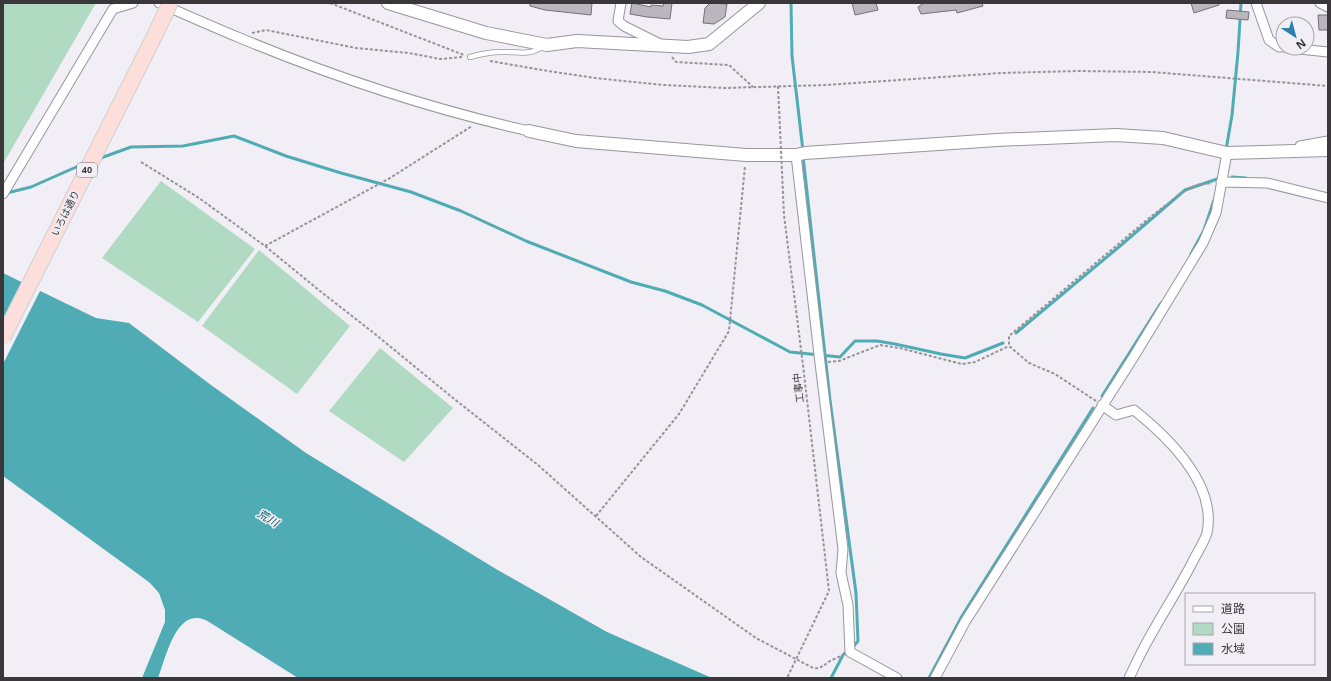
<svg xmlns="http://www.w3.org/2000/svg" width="1331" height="681" font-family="'Open Sans','Noto Sans JP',sans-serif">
	<rect width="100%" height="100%" fill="#f2eef6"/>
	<path fill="#b0dac2" d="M3,3H96L3,164Z
		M161,181L255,249L198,322L102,258Z
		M259,250L350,326L297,394L202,326Z
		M380,348L453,408L404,462L329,411Z"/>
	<path fill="#4facb4" d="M3,273L96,318L129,323L211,385L306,453L496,569L607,632L712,678H298L209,622C206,620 201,618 197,618C174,617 165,660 158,678H142L165,622V610L159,593L150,583L138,574L3,476Z"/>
	<path fill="#f2eef6" d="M24,281L41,289L3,364V322Z"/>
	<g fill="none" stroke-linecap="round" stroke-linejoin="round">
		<path stroke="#4facb4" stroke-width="3" d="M791,3L792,56L803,151
			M1226,150L1232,115L1238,52L1241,3
			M803,156L830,400L856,593L858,641L853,647
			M98,159L131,147L183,146L234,136L286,156L341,173L411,192L461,211L526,241L631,282L665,291L702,305L790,352L840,357L855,341H877L895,344L941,354L965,358L1003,343
			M1232,177L1246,178
			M7,193L31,187L83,164
			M1191,254L1204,230L1214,200
			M1016,333L1120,246L1185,190L1220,178
			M1102,396L1161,303
			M831,678L843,655L848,650
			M929,678L962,616L1093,408"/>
	</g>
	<path fill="#bab6bd" stroke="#757178" d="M530,3H592L591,15L545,10L530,6Z
		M632,3L651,7V5L663,6L664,3H672L670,19L647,17L630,14Z
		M710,3L727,4L725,17L714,24L703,23L705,8Z
		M852,3H876L878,10L855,15Z
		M924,3H982L983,6L957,13L956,10L921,14L918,7Z
		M1191,3H1219V5L1194,13Z
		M1227,10L1249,12L1248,20L1226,18Z
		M1318,15H1328V30H1319Z"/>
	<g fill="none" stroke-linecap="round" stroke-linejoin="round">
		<defs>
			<path id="service" d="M470,57C481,54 490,52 501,52C519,51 527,57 544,46"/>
			<path id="minor" d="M159,3C186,15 213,27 240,38C334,77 431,109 529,131
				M621,3L618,21L624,26L660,44
				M1256,3L1269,40L1279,47H1283
				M1320,3L1328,7
				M1290,48L1328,52
				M1300,146L1328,141
				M796,155L820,363L843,549L841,573L848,605L850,652L897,678
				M1221,182L1267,183L1328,198
				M3,194L113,9L133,3
				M1102,405L1116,415L1134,410C1169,438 1217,484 1207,533C1204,543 1196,554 1192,563C1178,590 1161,616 1147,642C1140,654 1135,666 1129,678
				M935,678L965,622L1133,358L1203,243L1216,213L1227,153"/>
			<path id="tertiary" d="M388,3L486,33L547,45L577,41L688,47L709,44L759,3
				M529,131L576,141L746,155H796L805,153L997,140L1116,135L1163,138L1227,153L1328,150"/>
		</defs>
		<use href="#service" stroke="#99959c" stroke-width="6"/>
		<use href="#minor" stroke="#99959c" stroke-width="11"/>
		<use href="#tertiary" stroke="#99959c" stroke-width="14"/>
		<path stroke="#969398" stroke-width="2" stroke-dasharray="3 2" stroke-linecap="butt" d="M330,3L464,55
			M252,33L266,30L356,48L409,53L440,59L463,57
			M672,57L676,62L729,65L753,87
			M490,61L548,71L595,78L664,85L725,88L826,85L1001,73L1078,71L1152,72L1328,86
			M141,162L199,198L265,246L320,291L375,334L453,398L538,465L641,557L756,638L813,668C821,669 824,665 830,661C834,659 839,657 843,655
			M265,246L390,178L472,126
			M828,362L839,361L880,345L900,348L962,364L975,362L1009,346
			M1096,401L1055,374L1029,363L1009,346V336L1148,219L1180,194L1196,185L1212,183
			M596,516L679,414L729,331L745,166"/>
		<use href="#service" stroke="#fff" stroke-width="4.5"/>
		<use href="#minor" stroke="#fff" stroke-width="9"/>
		<use href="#tertiary" stroke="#fff" stroke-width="12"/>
		<defs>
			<path id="primary-bridge" d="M3,337L155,35L170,3"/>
		</defs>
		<use href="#primary-bridge" stroke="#cfcfd0" stroke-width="17" stroke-linecap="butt"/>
		<path stroke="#969398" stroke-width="2" stroke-dasharray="3 2" stroke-linecap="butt" d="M778,86L784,215L803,365L829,591L787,678"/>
		<use href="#primary-bridge" stroke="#fcdedb" stroke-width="15"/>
	</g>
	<g text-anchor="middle" stroke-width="3" stroke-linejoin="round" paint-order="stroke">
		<rect fill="#f2eef6" stroke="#706e72" stroke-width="1" x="77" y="163" width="20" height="14" rx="3"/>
		<g font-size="9" font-weight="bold" fill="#39373a">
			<text x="87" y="173">40</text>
		</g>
		<g font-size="10" fill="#39373a" stroke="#f2eef6">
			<text transform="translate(65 213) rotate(-63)" y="4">いろは通り</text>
			<text transform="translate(798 388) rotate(-97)" y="4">工事中</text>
		</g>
		<g font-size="11" font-style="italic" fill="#03595f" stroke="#f2eef6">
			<text transform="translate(268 518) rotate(31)" y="4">荒川</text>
		</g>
	</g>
	<rect width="1331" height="681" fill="none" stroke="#39373a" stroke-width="8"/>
	<rect x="1185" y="593" width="130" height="72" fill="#f2eef6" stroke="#a8a5ab"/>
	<rect x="1193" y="606" width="20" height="6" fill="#ffffff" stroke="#a8a5ab"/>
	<text x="1221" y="613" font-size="12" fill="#39373a">道路</text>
	<rect x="1193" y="623" width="20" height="12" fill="#b0dac2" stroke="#a8a5ab"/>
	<text x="1221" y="633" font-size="12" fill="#39373a">公園</text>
	<rect x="1193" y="643" width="20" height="12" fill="#4facb4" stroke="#a8a5ab"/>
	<text x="1221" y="653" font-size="12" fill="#39373a">水域</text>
	<g transform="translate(1295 36) rotate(144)"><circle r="19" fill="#f2eef6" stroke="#a8a5ab"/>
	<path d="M0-3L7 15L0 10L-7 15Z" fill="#2c7fb0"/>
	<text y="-6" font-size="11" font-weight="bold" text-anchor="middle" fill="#39373a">N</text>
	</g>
</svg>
